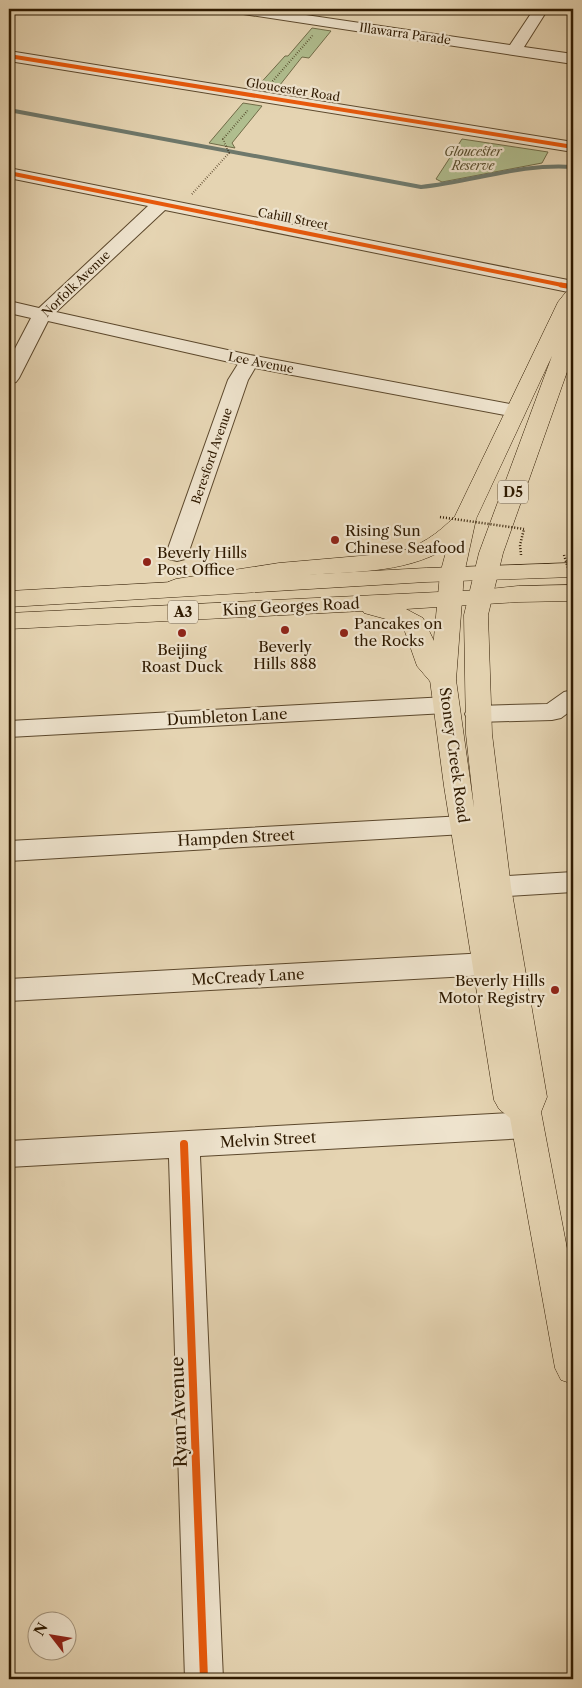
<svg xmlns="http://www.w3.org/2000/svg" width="582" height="1688" font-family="'Libre Caslon Text',serif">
	<rect width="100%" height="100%" fill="#e5d4b2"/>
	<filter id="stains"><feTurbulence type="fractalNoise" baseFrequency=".004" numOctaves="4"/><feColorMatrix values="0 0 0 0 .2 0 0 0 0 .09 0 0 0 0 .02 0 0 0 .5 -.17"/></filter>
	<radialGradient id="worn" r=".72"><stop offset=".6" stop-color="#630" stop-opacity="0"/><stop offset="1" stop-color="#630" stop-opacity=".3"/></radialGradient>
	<path fill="#b0be8f" stroke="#706c48" d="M312,28L331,31L309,58L302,57L276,90L257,87L285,56H288Z
		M243,103L262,106L232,143L235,148L209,143Z
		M462,139L548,152L542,163L442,182L436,179Z"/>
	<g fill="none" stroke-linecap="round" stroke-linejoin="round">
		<path stroke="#6e786b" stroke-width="4" d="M9,110L421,187C472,182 521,163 573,167"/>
		<defs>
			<path id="minor" d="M230,9H265L510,45L534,9H548L524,47L573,54V64L237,13L232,12Z
				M9,51L573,142V152L9,61Z
				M9,168L573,281V293L165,210L56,312L250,355L515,405L522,407L525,411L522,415L515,417L255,368L248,380L188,554L185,559L177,561L169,559L166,554L228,380L238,364L48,321L19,378L16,382L9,384V360L31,318L9,313V301L39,308L148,206L9,178Z
				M573,690V709L561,718L552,720L477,722L468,720L465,714L468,708L477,706L547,704L564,692Z
				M446,697L455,699L458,705L455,711L446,713L9,737V721Z
				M464,816L473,818L477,825L473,832L464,834L9,861V841Z
				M573,872V892L475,898L466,895L462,888L466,881L475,878Z
				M487,953L497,956L501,964L497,972L487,975L9,1001V979Z
				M527,1112L538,1116L542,1125L538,1134L527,1138L200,1156L223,1679H185L169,1158L9,1167V1141Z"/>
			<path id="major" d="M573,290V312L568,323L573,322V355L503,553L488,615L492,734L511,887L547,1097L541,1112L573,1280V1384L561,1380L555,1368L510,1118L499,1109L494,1100L444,786L430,680L440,574L447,548C403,575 347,571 297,576C257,580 216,587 176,595L168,592L164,587L168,582L176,579L279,563L394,553C419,547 438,534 455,516L558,302L566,292ZM552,356L479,553L464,615L466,734L474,808L456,680L464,574L476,519Z"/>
			<path id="highway" d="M573,563V577L426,582L9,607V591L426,568Z
				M573,585V601L518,602L406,609L423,618L434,641L438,658L456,680L452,686L443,688L434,686L417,666L404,629L386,619L364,613L363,611L9,629V613L480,590L518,586Z"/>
		</defs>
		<use href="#minor" stroke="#5c482c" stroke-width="2"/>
		<use href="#major" stroke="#2f1a00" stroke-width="1"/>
		<use href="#highway" stroke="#2f1a00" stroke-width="1"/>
		<path stroke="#2f1a00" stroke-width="2" stroke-dasharray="0.5 2" stroke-linecap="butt" d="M271,83L313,35
			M192,194L229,153L223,139L248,110"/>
		<path stroke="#2f1a00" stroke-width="2.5" stroke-dasharray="1 2" stroke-linecap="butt" d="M521,555L520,545L524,529"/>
		<use href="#minor" fill="#eee3cd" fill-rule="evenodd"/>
		<use href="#major" fill="#e5d4b2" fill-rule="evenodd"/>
		<use href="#highway" fill="#e5d4b2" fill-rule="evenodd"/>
		<path stroke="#2f1a00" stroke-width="2.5" stroke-dasharray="1 2" stroke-linecap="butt" d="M440,517L524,529
			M564,555L573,584"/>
		<defs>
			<path id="cycleway-far2" d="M9,56L573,147
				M9,173L567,286"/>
			<path id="cycleway-far1" d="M561,285L573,287"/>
			<path id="cycleway" d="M184,1144L204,1679"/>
		</defs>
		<use href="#cycleway-far2" stroke="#eee3cd" stroke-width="5.5"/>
		<use href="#cycleway-far1" stroke="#eee3cd" stroke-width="8"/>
		<use href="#cycleway" stroke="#eee3cd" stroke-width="11"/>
		<use href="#cycleway-far2" stroke="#e8590c" stroke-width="4"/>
		<use href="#cycleway-far1" stroke="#e8590c" stroke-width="5"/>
		<use href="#cycleway" stroke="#e8590c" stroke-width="8"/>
	</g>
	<g fill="#8f2418" stroke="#eee3cd" stroke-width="2">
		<circle cx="335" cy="540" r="5"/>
		<circle cx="147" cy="562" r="5"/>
		<circle cx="285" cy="630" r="5"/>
		<circle cx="182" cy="633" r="5"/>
		<circle cx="344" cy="633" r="5"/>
		<circle cx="555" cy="990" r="5"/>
	</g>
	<g text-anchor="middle" stroke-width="4.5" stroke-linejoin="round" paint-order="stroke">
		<g font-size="12" fill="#2f1a00" stroke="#eee3cd">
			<text transform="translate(405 34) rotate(8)" y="4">Illawarra Parade</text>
			<text transform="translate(293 90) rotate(9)" y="4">Gloucester Road</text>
			<text transform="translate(293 219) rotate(11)" y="4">Cahill Street</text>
			<text transform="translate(76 284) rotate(-44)" y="4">Norfolk Avenue</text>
			<text transform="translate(261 363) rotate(11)" y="4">Lee Avenue</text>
			<text transform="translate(212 456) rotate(-71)" y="4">Beresford Avenue</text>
		</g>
		<g font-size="12" font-style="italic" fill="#564b2b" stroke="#eee3cd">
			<text x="473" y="156">Gloucester<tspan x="473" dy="14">Reserve</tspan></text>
		</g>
		<g fill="#eee3cd" stroke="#68563e" stroke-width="1">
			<rect x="498" y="480.5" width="30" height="23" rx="4"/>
			<rect x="168" y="600.5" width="30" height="23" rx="4"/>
		</g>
		<g font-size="14" font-weight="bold" fill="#2f1a00">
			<text x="513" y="497">D5</text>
			<text x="183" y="617">A3</text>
		</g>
		<g font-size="15" fill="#2f1a00" stroke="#eee3cd" text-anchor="start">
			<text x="345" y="536">Rising Sun<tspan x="345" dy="17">Chinese Seafood</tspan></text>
			<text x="157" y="558">Beverly Hills<tspan x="157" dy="17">Post Office</tspan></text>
			<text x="354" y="629">Pancakes on<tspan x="354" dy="17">the Rocks</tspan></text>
			<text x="285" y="652" text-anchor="middle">Beverly<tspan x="285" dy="17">Hills 888</tspan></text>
			<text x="182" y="655" text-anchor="middle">Beijing<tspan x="182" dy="17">Roast Duck</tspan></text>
			<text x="545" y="986" text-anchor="end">Beverly Hills<tspan x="545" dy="17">Motor Registry</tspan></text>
		</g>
		<g font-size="15" fill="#2f1a00" stroke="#eee3cd">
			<text transform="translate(291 607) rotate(-3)" y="5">King Georges Road</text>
			<text transform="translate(227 717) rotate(-3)" y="5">Dumbleton Lane</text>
			<text transform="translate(454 755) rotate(82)" y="5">Stoney Creek Road</text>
			<text transform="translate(236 838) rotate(-3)" y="5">Hampden Street</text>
			<text transform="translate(248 977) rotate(-3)" y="5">McCready Lane</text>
			<text transform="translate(268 1140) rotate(-3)" y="5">Melvin Street</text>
		</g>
		<g font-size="18" fill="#2f1a00" stroke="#eee3cd">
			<text transform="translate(179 1412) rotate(-92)" y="6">Ryan Avenue</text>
		</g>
	</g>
	<rect width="582" height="1688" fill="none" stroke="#e5d4b2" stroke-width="30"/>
	<rect x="10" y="10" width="562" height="1668" fill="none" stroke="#2f1a00" stroke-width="2.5"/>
	<rect x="15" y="15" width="552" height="1658" fill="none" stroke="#2f1a00"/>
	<g transform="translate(52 1636) rotate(301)"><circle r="24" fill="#eee3cd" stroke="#a2937b"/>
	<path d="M0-4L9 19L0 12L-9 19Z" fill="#8f2418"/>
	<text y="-8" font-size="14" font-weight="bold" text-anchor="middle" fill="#2f1a00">N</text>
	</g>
	<rect width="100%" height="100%" filter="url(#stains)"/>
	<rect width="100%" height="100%" fill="url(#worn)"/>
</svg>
